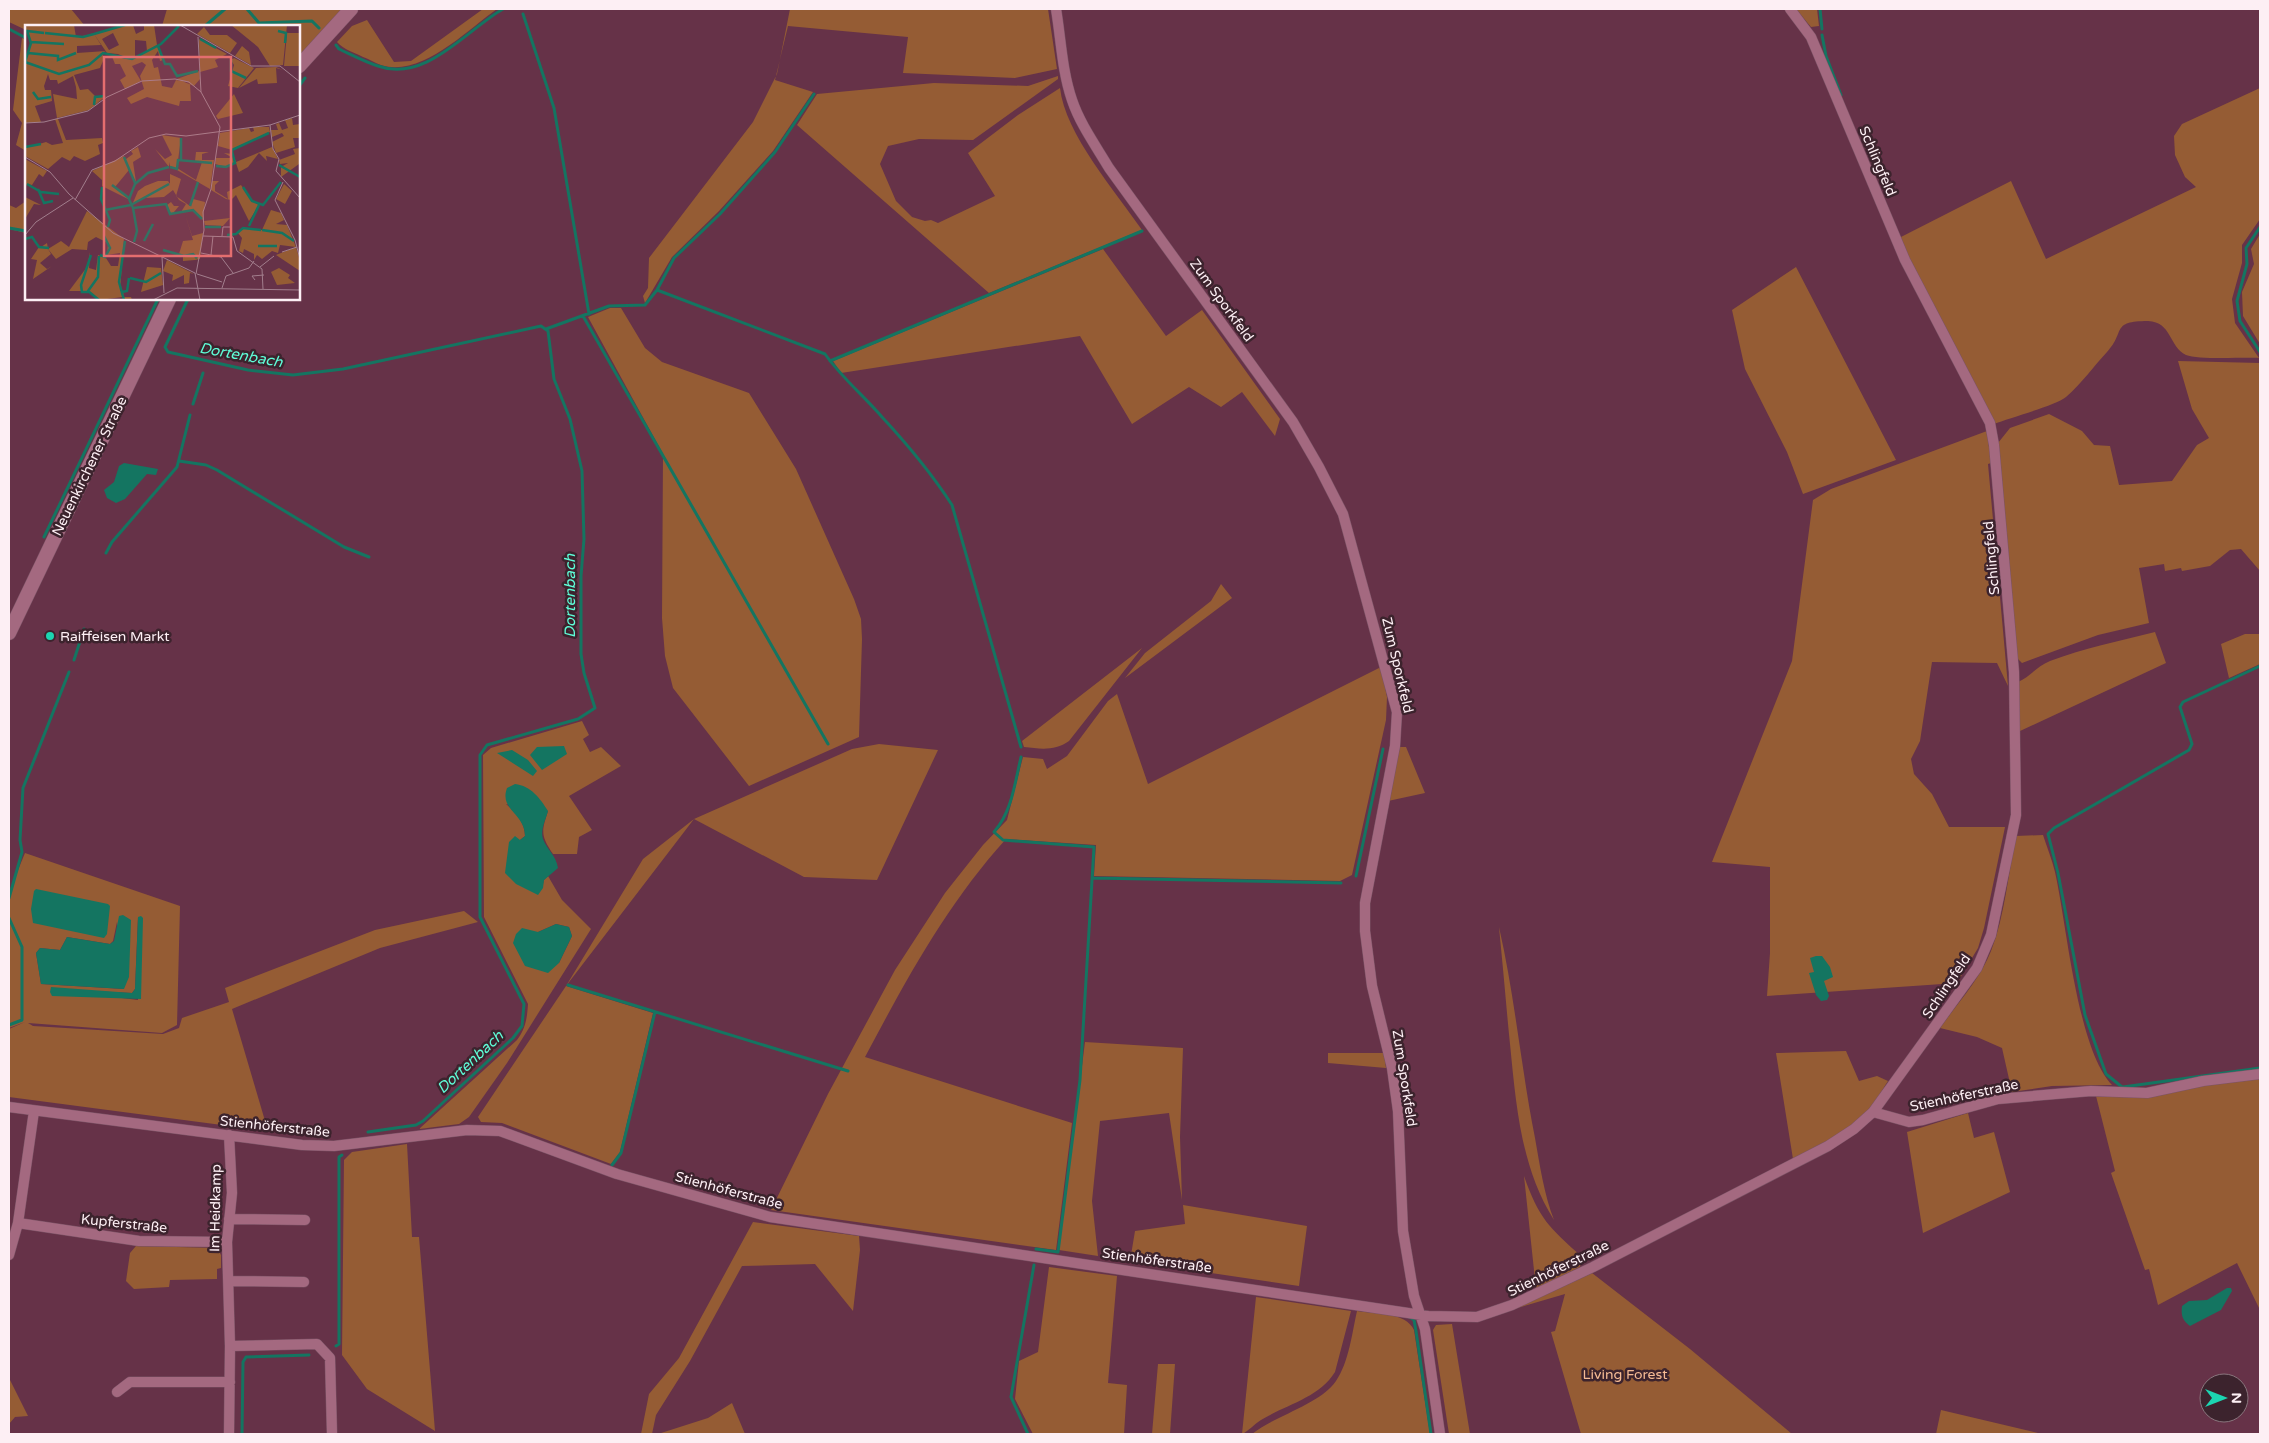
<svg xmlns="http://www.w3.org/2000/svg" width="2269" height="1443" font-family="'Varela Round',sans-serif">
	<rect width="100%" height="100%" fill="#663248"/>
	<path fill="#955c34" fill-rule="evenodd" d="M9,9H71L85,26H26V30L9,22Z
		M167,9H342L299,57V26H162Z
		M483,9H497C467,30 421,78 381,65C375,63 369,59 363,57C354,52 344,50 337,42L352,26L367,20L394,62L411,61Z
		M790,9H1048L1057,69L1015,78L903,73L908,37L788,26L775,80L813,92L773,151L719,211L672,257L645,303L643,296L648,288L649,258L753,122L777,74Z
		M1796,9H1817L1819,26L1811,27Z
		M22,38L26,40V151L16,145L22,123L13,110Z
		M1058,76V79L973,140L919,139L888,146L880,164L896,201L912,217L925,221L931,220L938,223L995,196L968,153L1018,115L1060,88C1065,134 1116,192 1142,230L989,293L797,125L817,94L934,83L1028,86Z
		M2260,88V219L2242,245V263L2232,299L2235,323L2259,358C2243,357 2198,360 2186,355C2169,347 2172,322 2148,321C2110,321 2126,332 2107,352C2094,366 2081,384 2066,397C2057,405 2009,418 1994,424L1899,238L2011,181L2046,259L2196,187L2185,177L2175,155L2174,136L2182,124Z
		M26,201V233L9,229V205L16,208Z
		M2260,234V344L2243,316L2242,292L2254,264L2251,249Z
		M1103,249L1166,336L1202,310L1280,419L1275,436L1242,392L1221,407L1189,387L1132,424L1080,336L841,373L833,361Z
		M1796,267L1896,460L1803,494L1787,452L1745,369L1732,310Z
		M610,308H621L645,348L662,362L749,393L796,469L854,599L861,619L862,639L859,737L749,786L673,688L665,656L662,618L663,454L588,317Z
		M2178,361L2260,363V571L2241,549L2230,550L2210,566L2182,571L2181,568L2165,571L2164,564L2139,568L2149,623L2098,635L2022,663L2017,658L1998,443L2010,428L2049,414L2082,431L2094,445L2110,446L2119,485L2172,481L2197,445L2209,438L2192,409Z
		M1987,431L1991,463L1988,464L2008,686L1997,663L1932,662L1920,741L1911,759L1914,774L1932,794L1949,827H2005L1984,928L1978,948L1957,983L1767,996L1770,953V867L1712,862L1792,661L1813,500L1831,489Z
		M1221,584L1232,598L1125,678L1145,653L1211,601Z
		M2155,632L2166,663L2020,731L2018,682C2030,677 2037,666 2050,661C2084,648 2120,641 2155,632Z
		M2245,634H2260V664L2229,678L2221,644Z
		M1142,648L1069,741C1055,751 1041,749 1024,747L1022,741Z
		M1381,667L1387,697L1386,720L1352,875L1340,881L1094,876L1096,845L1006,839C947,904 906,980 865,1057L1072,1123L1056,1250L771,1210L828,1094L895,970L945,893L983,845L1007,820L1023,757L1043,759L1047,769L1067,756L1108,701L1117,694L1148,784Z
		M582,721L589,735L583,739L590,752L601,747L621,766L569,796L592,830L579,837L577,854H553C541,836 541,832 548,811L506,804C515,812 525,822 525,836L520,840L542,888L544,880L548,876L562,900L591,929L507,1063L469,1117L459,1124L419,1129L517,1040C526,1028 527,1018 528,1004L484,917L483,755L491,748ZM556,924L569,927L572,936L559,963L538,932Z
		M879,744L938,750L877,880L804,877L694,819L566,986L653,1013L620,1152L611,1164L502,1123L481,1122L478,1117L566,986L643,859L694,819L852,749Z
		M1400,747H1406L1425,793L1388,801Z
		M2043,835C2047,847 2052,860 2055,872C2067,925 2077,1048 2112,1085L2052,1086L2012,1092L2002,1048L1977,1037L1940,1028C1957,1004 1980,979 1991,951C2005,915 2008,874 2016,836Z
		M25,853L180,906L177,1025L162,1033L28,1023L33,1026L163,1034L179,1028L182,1018L229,1002L225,988L375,930L464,911L478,922L380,948L232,1009L268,1131L9,1097V1029L25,1022L9,1028V892ZM138,917V1000L50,989L132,993L135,989ZM117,922L124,989L41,984L36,953L40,948L60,950L67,937L110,944L113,941Z
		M1499,927C1515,997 1521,1068 1535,1138C1540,1166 1544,1194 1554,1220C1521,1168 1516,1105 1510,1044C1506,1005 1503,966 1499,927Z
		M1085,1042L1183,1048L1180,1137L1182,1200L1169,1113L1100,1121L1092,1201L1098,1256L1059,1250Z
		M1846,1051L1859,1081L1877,1076L1888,1081C1882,1090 1876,1102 1868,1110C1848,1132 1819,1146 1793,1159L1776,1053Z
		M1328,1053H1384L1386,1068L1328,1063Z
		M2260,1078V1310L2237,1263L2158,1305L2149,1269L2145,1270L2111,1173L2115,1171L2096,1096L2118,1097Z
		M1968,1113L1974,1138L1994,1132L2010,1192L1923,1233L1907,1132Z
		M407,1144L412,1237H419L435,1431L367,1389L342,1355L344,1160L352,1152Z
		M1524,1176C1539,1219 1549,1227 1582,1257L1580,1267L1536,1289Z
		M1183,1205L1307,1226L1299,1286L1130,1261L1135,1231L1185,1224Z
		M753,1222L859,1236L860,1250L853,1311L815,1264L742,1266L690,1361L656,1415L652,1434H641L649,1394L679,1358Z
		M136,1246L217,1248L221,1255V1268L217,1269V1279L170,1280L169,1287L134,1289L126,1281L130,1253Z
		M1049,1267L1117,1276L1108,1383L1127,1385L1124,1434H1033L1015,1399L1019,1361L1038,1352Z
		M1592,1273L1690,1349L1792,1434H1581L1551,1332L1555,1331L1565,1294L1514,1309Z
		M1256,1297L1351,1311L1335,1372C1319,1398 1285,1405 1261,1420C1254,1424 1249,1431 1242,1434Z
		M1357,1311C1375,1314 1406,1312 1414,1330L1430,1434H1252C1276,1415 1319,1405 1336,1381C1349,1362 1352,1333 1357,1311Z
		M1452,1324L1470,1434H1449L1433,1330L1436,1325Z
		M1158,1364H1175L1170,1434H1152Z
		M9,1378L28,1416L15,1417L9,1424Z
		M732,1403L745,1434H658L708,1418Z
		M1941,1410L2038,1433L2043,1434H1936Z"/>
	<path fill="#147561" d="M124,463L158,469L156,475L147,474L125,499L116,503L107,498L104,490L114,482L119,466Z
		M564,746L567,754L542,770L530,755L537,747Z
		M512,750L528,760L537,771L533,776L497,753Z
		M515,784C531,786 540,798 548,811C546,819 540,830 543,839C547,850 556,855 558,868L544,880L543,888L538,895L516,884L505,873L509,842L515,836L520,840L525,836C525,813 499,810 507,788Z
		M36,889L108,904L110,906L107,934L104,938L33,923L31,909L34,891Z
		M123,915L131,920L129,977L124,989L41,984L36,953L40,948L60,950L67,937L110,944L114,941L119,916Z
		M141,916L143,918L141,999L52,996L50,992L51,987L132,993L135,989L138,917Z
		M556,924L569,927L572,936L559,963L548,973L525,966L513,943L516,934L522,928L538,932Z
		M1816,956H1822L1830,967L1833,977L1824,981L1829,996L1827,1000L1821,1001L1816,995L1809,973L1814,972L1810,958Z
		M2227,1288H2231L2232,1291L2221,1310L2190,1326C2182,1320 2181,1315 2182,1306L2189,1301L2207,1300Z"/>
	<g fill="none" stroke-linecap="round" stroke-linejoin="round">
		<path stroke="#147561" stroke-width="3" d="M247,9L259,23L312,21L319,28
			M1820,9L1822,29
			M523,14L554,108L589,314
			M205,26L225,9
			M9,29L26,38
			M1822,35L1826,56L1841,95
			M336,45L339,49C352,55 365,62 378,66C426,83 466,30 503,9
			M299,86L305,78
			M2260,227L2246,248L2247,264L2237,301L2240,321L2260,352
			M9,228L26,231
			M657,290L674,258L720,214L775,152L814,94
			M188,299L165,347L168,352L248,370L293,375L343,369L541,326L548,331L554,379L570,419L582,471L584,539L581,576V654L584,673L595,708L578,719L487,745L480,755V917L524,1004L522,1026L513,1038L423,1121L416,1125L368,1132
			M583,316L828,744
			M546,329L609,306L645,305L657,290L825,354C842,378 863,395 882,417C907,444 932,474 952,505L1021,747
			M830,361L1142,231
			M193,404L203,373
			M179,461L206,465L217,470L344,547L369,557
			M44,537L158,299
			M106,553L112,542L177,467L190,415
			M74,660L84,629
			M1021,757C1015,782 1012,812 994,832L1003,840L1094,847L1080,1080L1058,1252L1036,1249
			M1356,876L1383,749
			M1093,878L1341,883
			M9,898L22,852L20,840L23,788L69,672
			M9,918L22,947V1020L9,1025
			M568,985L848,1071
			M2122,1087L2106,1074L2085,1015L2058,873L2048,834L2054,828L2189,750L2192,744L2180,707L2183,702L2260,666
			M2123,1087L2260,1068
			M612,1165L621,1153L655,1012
			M1409,1317L1414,1320L1416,1331L1431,1434
			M336,1346L339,1344V1157L342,1155
			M242,1434L243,1362L246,1357L309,1355
			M1028,1434L1011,1397L1034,1265"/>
		<defs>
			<path id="street" d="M1056,9C1061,39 1062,71 1072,100C1080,124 1096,146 1109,168L1293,422L1319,467L1343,514L1397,712L1395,746L1365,903V931L1372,986L1392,1068L1398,1111L1403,1231L1414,1296L1425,1329L1440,1434
				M9,1107L302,1145L334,1146L467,1130L500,1131L617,1174L770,1217L1428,1316L1477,1317L1512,1305L1593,1267L1828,1146L1854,1129L1873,1112L1977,968L1991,935L2016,815L2014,672L1994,445L1990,423L1905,260L1811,37L1790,9
				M1873,1112L1909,1122L1923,1120L1998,1099L2091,1091L2147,1093L2203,1081L2260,1074
				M229,1219L305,1220
				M18,1223L139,1241L227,1242
				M9,1255L18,1223L34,1111
				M229,1281L304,1282
				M230,1346L317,1344L330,1358L332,1434
				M117,1392L130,1382H230
				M229,1434L230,1346L227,1242L232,1193L229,1135"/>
			<path id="secondary" d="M299,66L351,9
				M9,633L169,299"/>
		</defs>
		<use href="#street" stroke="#7b5365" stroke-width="11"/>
		<use href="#secondary" stroke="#7b5365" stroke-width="15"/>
		<use href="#street" stroke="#a46980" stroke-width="10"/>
		<use href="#secondary" stroke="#a46980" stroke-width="14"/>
	</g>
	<circle fill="#1cd5b1" stroke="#3c232d" stroke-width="2" cx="50" cy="636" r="5"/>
	<g text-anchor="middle" stroke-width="5" stroke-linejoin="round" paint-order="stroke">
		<g font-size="14" fill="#fdeff4" stroke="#3c232d">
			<text transform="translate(1878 161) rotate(67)" y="5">Schlingfeld</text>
			<text transform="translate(1222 300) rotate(54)" y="5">Zum Sporkfeld</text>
			<text transform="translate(89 466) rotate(-64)" y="5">Neuenkirchener Straße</text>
			<text transform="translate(1991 558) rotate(-95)" y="5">Schlingfeld</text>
			<text transform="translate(1398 665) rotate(77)" y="5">Zum Sporkfeld</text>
			<text transform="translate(1946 986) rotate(-56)" y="5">Schlingfeld</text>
			<text transform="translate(1405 1078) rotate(81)" y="5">Zum Sporkfeld</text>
			<text transform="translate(1964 1095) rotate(-12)" y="5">Stienhöferstraße</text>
			<text transform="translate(275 1126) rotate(6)" y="5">Stienhöferstraße</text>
			<text transform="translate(729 1190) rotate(15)" y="5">Stienhöferstraße</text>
			<text transform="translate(215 1208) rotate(-89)" y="5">Im Heidkamp</text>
			<text transform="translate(124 1223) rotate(6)" y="5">Kupferstraße</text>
			<text transform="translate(1157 1260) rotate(8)" y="5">Stienhöferstraße</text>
			<text transform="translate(1558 1268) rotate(-26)" y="5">Stienhöferstraße</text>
		</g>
		<g font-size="14" fill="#fdeff4" stroke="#3c232d" text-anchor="start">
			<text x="60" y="641">Raiffeisen Markt</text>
		</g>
		<g font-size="14" fill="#f6bb94" stroke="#3c232d">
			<text x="1625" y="1379">Living Forest</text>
		</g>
		<g font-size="15" font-style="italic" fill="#5ffdd8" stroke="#3c232d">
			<text transform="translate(241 355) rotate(10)" y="5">Dortenbach</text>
			<text transform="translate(570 596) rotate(-90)" y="5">Dortenbach</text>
			<text transform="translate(470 1062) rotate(-43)" y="5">Dortenbach</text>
		</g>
	</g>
	<g transform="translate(25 25)">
		<rect width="275" height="275" fill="#663248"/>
		<path d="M4,0H49L51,12L69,9L76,20L52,21V28L81,26L75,29H78V36L75,43L49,50L55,65L63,64L71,72L81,71L64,85L32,93L28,69L52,74L51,62L48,51L33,59L32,55H25L23,49L19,61L20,65H26L27,76L10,81L16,97L0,98V38L6,18L0,2ZM100,0H108L111,9L119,5V0H129L132,20L122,26L121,16L110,15V32L104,35L133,21L138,35L135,36L133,26L127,35L129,43L133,42L137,61L147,63L151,55L162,57L165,59L166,76H155L154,81L122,72L106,79L102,73L119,64L115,51L121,40L117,37L107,41L116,56L100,64L95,55L101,51L95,39H90L86,29L100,34H104L93,29L82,28L69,9ZM88,8L94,20L84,25L77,14ZM206,0H262L258,40L245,41L233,22ZM179,2L185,10H202L212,18L205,28L172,9ZM262,8H275V41H259ZM174,14L202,29L190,35L193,42L175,47ZM217,21L224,27L226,40L210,31ZM209,33L229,43L213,63L203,61L209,40L206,35ZM251,42L258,45L251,43L252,58L233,59L232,54L214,63L231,43ZM174,46L175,54L169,61L152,54ZM209,69L218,88L193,94L191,91ZM275,91L267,93L268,100L275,99V113H268L270,122L251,128L247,117L259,111L257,108L247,112L246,105H253L251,99L254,98L257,105L263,103L260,95ZM30,94H33L41,115L77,113L78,118L73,120L75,129L60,136L49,131L45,136L37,132L23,144L0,131V123L21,117L27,120L38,118ZM228,102H244L245,107L207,125L193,121L195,108L224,103L226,107L229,106ZM137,110L156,113L152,143L171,155L177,137L170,136L171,127H184L177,129V135H189L185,164L145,141L144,137V142L130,124L140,134L147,130ZM113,122L116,132L108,137L111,157L104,145L90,162L105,175L77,161V155L67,146L99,131L101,134L108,129L106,126ZM247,122L253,134L241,131L242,136L234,128L223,142L214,147L211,138L202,142L190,139L191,133H208L199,128L208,129L211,137ZM275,123L274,139L256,152V142L263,138L255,139L254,135L270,129L268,124ZM0,134L22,146L18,152L14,149L7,160L2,159L0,163ZM145,149L156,154L151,171L165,181L168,174L180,177L178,195L168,185L145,189L142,180L146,177L149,181H154L149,187H156L161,179L154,175L148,165L139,172L119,173L107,180L113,166L120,161L133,156H143L145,159ZM187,156H194L190,160V166L203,174L202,167L216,160L227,176L238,179L227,176L234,180L224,196L211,170L206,175L201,174L186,165ZM259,159L267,166L260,179L251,174ZM0,172L16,180L9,179L0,194ZM246,185L256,188L259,195L251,199L262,200L271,222L255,220L253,228L247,226L237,234L232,230L229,235V229L219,224L218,228L214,226L217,213L213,208L218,203L237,205ZM62,186L99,214L95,266H102H98L99,272H106L107,275H99L98,272L74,275L64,266H44L62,242L65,227L64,243L71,245L73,230L81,233L86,241H93L95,228L82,230L83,218L71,212L63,217L62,225L47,224L31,234L23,224L26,229L15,238L22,244L27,241L8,254L12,235L6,234L14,222L10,218L16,222L22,218L23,224L36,216L44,222ZM160,189L167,211L178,208L175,234L170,235L158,236V231L154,229L158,216L168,215ZM205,193L198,201L180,200L179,196ZM271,222L275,236V246L251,230ZM142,235L169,249L165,248L164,258L159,259V250L147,256L148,250L138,246ZM122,242L136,243L138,260L116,267ZM254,243L265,250L263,253L270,258L252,260L246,247Z" fill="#955c34" fill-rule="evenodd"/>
		<path fill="none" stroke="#147561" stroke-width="2.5" d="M253,6L261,8L260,18M20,8L58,12L69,9M69,9L100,0M175,14L191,23M6,17L39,19M133,21L140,39H145L152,51L173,46M3,28L33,31V35L51,28M206,35V46L221,53M0,37L34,49L64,40L78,28L107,34L136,19L154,1M0,37L6,18L2,6L19,8M8,67L13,74L26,72M69,80L70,72L80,71M0,122L16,119M207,125L244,108M99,132L110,158M156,135V113M254,140L275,152M191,141L201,142L210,138L207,126M145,142L152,144L153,135L187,138M2,159L16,167L34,169M87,160L104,173M77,162L76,174L85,195L83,202M218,162L227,176L238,180L256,157M13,164L19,178L28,176M106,180L144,159M165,181L173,157M108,183L104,174L110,159L123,148L144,142M80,185L106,180M224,201L234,180M180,202H196M237,205L257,208L269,216M202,210L211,209L218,203L236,205M0,214L7,212L14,222L24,223M119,216L128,199M109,217L112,206L108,183L141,179L145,189L168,185L177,194M233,221H252M138,225L159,231L168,229L172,233M75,230L80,232L85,223L79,211M105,253L121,257L136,248M63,267H57L56,260L66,230M97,267L102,266L104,253M74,275L63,266L73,252L74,231M99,275L94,257L100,216"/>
		<path fill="none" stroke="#a27e8d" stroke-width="1" d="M155,0L226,41H255L275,57M0,98L19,97L63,86L82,72L117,56L150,54L164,57L176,67M245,100L248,124L254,134L251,146L275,173M0,132L25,147L44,169L88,208L170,248L175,275M258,157L250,175L270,215L275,234M50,175L67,145L90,136L124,113L141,109L161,111L245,100L275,90M0,210L11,197L48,173M178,211L208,212L212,226L237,244L238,264M197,211L198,202H207M257,227L272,222M176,228L196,232L208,248M186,230L188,211M137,232L139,268M235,242L249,231M171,249L179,205L178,187L186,164L195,102L176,67L173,12M172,249L197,257M230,255L227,251L239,250M197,263L201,251L224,243L229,236M128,275L152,263L275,265"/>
		<path fill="#e46e6f" fill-opacity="0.15" stroke="#e46e6f" stroke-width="2.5" d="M79,32H206V231H79Z"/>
		<rect width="275" height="275" fill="none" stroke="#fdeff4" stroke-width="2.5"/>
	</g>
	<rect width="2269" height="1443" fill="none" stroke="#fdeff4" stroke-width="20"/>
	<g transform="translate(2224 1398) rotate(90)"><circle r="24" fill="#3c232d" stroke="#89757d"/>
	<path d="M0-4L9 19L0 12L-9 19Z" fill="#1cd5b1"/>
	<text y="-8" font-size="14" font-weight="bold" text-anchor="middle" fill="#fdeff4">N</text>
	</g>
</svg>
